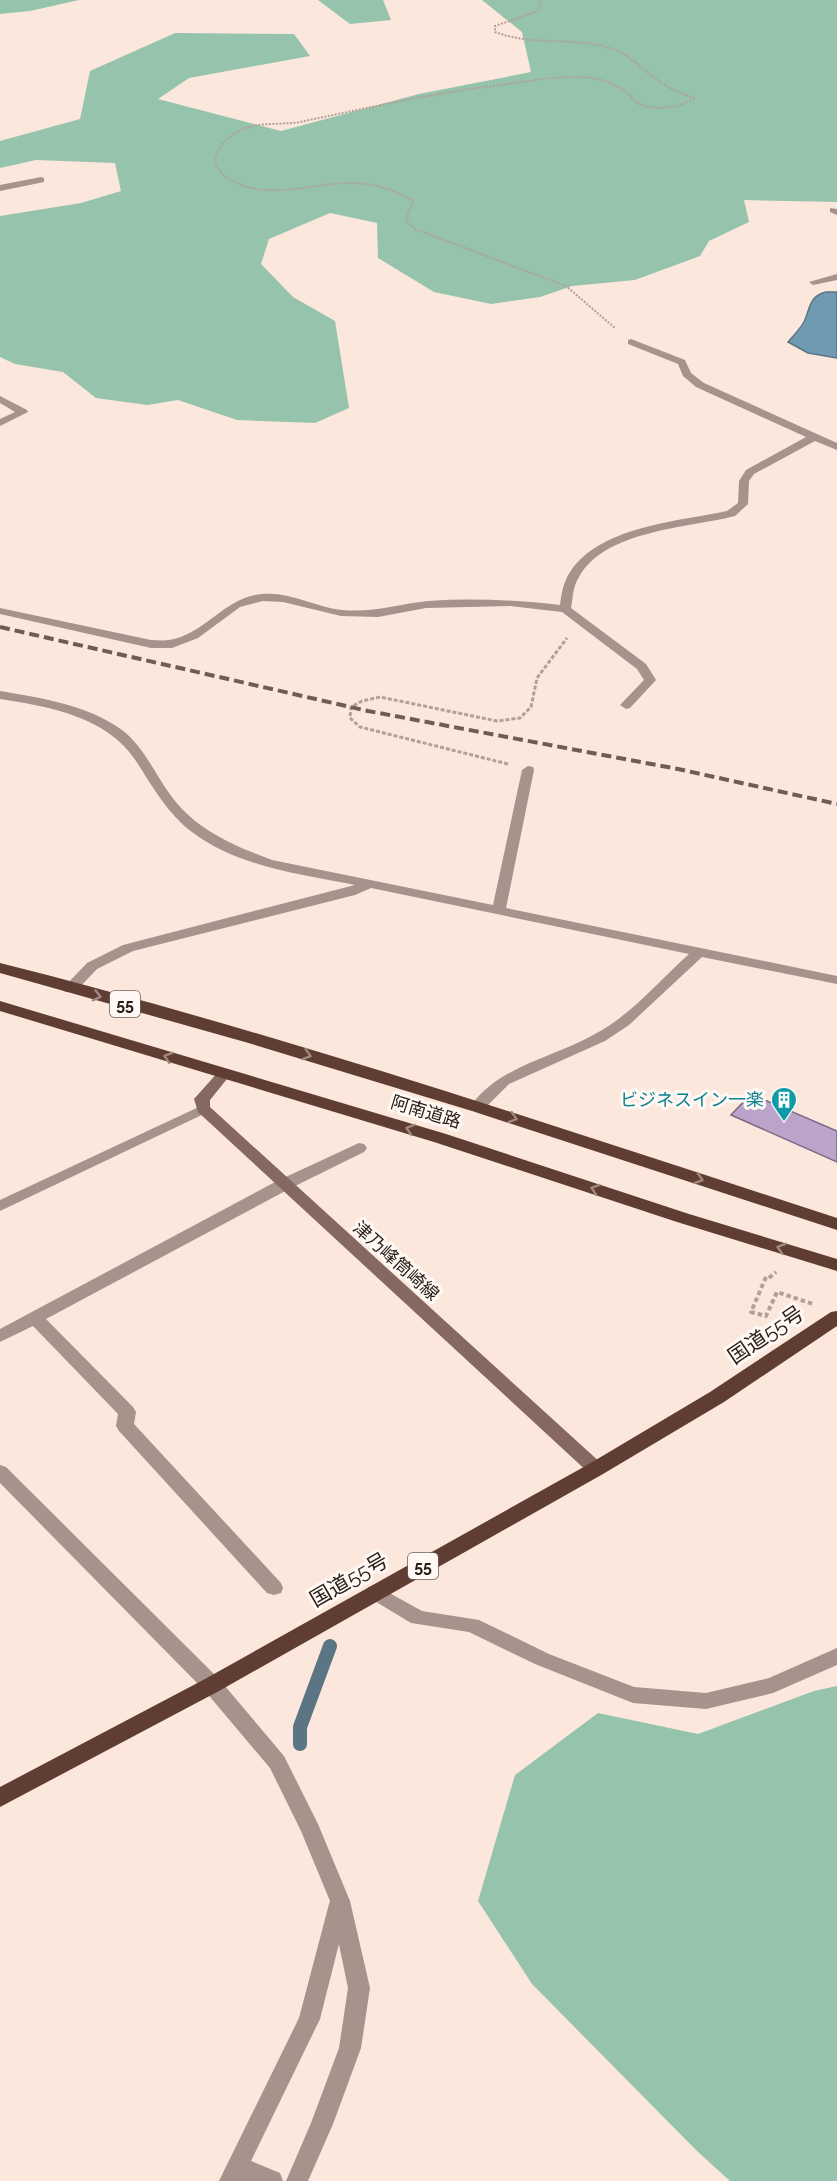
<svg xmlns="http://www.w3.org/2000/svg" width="837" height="2181" font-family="Raleway,'Noto Sans JP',sans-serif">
	<rect width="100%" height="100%" fill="#fce7dc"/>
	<path fill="#95c3ac" d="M0,0H79L30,11L0,14Z
		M318,0H383L391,20L350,24Z
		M482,0H837V202L744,200L749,222L709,241L700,256L635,280L572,286L540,297L491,304L434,292L378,258L377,223L330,213L269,239L261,264L293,297L335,321L349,408L315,423L237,420L178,400L147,405L96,398L63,372L15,364L0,357V216L81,203L121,191L115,163L36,160L0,168V141L80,119L90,71L175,33L294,34L310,56L189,78L158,99L281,131L419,94L531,72L522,32Z
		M837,1686V2181H730L697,2151L532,1984L478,1901L515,1775L598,1713L698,1734L814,1691Z"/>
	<path fill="#709ab2" stroke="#5c7584" stroke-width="1.5" d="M826,292H837V358L808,353L788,342C793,336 800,329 804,322C810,309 809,296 826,292Z"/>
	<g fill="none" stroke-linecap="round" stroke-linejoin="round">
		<path stroke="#5c7584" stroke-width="14" d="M300,1744V1727L330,1646"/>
	</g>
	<path fill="#baa4ca" stroke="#786984" stroke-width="1.5" d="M751,1094L837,1131V1162L731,1115Z"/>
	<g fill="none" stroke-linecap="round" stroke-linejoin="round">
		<path stroke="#b2a096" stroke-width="2" stroke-dasharray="2 1.5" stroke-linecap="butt" d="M540,0L541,5L538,11L495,26V32C535,47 574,36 613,49C632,56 645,72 662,83C672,90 683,94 695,98C681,107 659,111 642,105C637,104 633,98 629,94C616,83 599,78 583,77C555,76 528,81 501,85C433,93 367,108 300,122C282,125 263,122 246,128C228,134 202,158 224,175C260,204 311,183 352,183C374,183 394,190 413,200L406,220L415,229L566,286L615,328"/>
		<path stroke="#b2a096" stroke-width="3" stroke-dasharray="4 2" stroke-linecap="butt" d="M508,764L360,727L350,718L351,707L362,701L380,697L497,721L520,718L531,707L537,678L567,638"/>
		<path stroke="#b2a096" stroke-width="4" stroke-dasharray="4.5 3" stroke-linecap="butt" d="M766,1277L751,1312L766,1316L777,1292L813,1304
			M769,1278L776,1272"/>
		<path fill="#a7928c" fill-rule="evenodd" d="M830,208L837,209V215L830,212Z
			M837,274V280L813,285L809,282Z
			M203,1105L210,1109L208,1112L0,1211V1200Z"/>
		<path fill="#a7928c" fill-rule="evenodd" d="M41,177L44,178V182L0,191V185Z
			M631,339L685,360L691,373L704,383L837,443V450L815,441L754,474L749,481L748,504L735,516C688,528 605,530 579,577C573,586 573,597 571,608L646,664L656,680L630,708L626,709L620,705L644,680L637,669L562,612L510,606L426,608L378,617L341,616L283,602L263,601L240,607L198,638L172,648H151L0,614V608L151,640C157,640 163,641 169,640C204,635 225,597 262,594C289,591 316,607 342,610C374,613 398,604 428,601C472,598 516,600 560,605C561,597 562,589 565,582C588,527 676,522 727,511L738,503L739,481L746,470L806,437L696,387L683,376L678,364L628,344V340Z
			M0,396L27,410L28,412L0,426V419L15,412L0,403Z
			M0,691C41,698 88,705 122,730C143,746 154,772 169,793C194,829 232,845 272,860L493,905L522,770L528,766L533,767L534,770L506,908L837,976V984L702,957L629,1025L605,1041L509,1084L483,1110L478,1112L470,1107C499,1065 554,1058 595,1034C631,1015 659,981 689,954L371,888L355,895L133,951L97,969L75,992H65L63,989L65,986L87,963L123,945L355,885C300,874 238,867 192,832C167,813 153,787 136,761C106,716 50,707 0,699Z
			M359,1143L364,1144L367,1148L364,1152L289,1189L46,1319L133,1407L136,1412L134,1424L281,1583L283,1588L281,1593L274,1595L267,1593L119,1431L116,1426L118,1414L33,1326L0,1342V1329L277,1181Z
			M0,1465L6,1467L219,1679L222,1685L219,1691L212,1693L205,1691L0,1483Z
			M375,1585L422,1611L479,1620L549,1654L634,1687L706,1693L769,1678L837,1648V1665L773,1693L706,1709L633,1703L535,1664L469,1632L411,1623L368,1597L366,1592L368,1587Z
			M339,1895L346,1897L349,1904L320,2019L251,2161L280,2173L283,2181H219L299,2018L329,1904L332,1897Z"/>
		<path fill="#a7928c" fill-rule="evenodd" d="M212,1677L219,1679L284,1756L318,1824L350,1901L370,1988L361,2048L333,2124L308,2181H286L311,2123L339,2048L348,1988L330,1901L301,1831L270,1768L205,1691L202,1685L205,1679Z"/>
		<path fill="#85685f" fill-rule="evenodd" d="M224,1069L231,1074L210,1100V1107L602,1464L605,1469L602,1474L596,1476L590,1474L198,1112L194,1099L219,1071Z"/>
		<path fill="#603d32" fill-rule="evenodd" d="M0,963C283,1034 560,1128 837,1218V1230L472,1111L245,1042L0,973Z
			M0,1001L446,1134L689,1214L837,1259V1271L677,1222L434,1142L0,1011Z
			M837,1311V1326L724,1402L603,1474L219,1691L0,1807V1787L205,1679L589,1464L710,1392L831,1312Z"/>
		<path stroke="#6c5d55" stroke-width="4" stroke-dasharray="10 5" stroke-linecap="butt" d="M0,627L368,711L678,769L837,804"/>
	</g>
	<defs><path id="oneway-chevron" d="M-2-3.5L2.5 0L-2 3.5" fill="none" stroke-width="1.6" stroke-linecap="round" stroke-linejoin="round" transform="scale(1.5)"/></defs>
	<g stroke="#a08880">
		<use href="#oneway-chevron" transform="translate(97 996) rotate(15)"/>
		<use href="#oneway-chevron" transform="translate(307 1055) rotate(17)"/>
		<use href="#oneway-chevron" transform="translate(168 1057) rotate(-163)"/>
		<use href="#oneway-chevron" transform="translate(513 1118) rotate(18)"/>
		<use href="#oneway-chevron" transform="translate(410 1129) rotate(-163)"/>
		<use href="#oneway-chevron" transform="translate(699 1179) rotate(18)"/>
		<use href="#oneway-chevron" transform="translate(595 1189) rotate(-162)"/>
		<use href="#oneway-chevron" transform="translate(781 1248) rotate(-163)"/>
	</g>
	<defs>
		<symbol id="building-pin" viewBox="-11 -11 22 30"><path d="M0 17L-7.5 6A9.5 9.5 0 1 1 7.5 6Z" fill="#0f9aa8" stroke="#fff8f4"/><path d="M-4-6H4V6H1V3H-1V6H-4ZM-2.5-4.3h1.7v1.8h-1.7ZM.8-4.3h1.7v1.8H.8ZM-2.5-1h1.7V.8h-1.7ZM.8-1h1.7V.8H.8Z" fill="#fff"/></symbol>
	</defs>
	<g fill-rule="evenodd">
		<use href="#building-pin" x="769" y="1085" width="30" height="40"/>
	</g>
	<g text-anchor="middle" stroke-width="6" stroke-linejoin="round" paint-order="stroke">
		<g fill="#fff8f4" stroke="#6b615b" stroke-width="1.5">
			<rect x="110" y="991" width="30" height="26" rx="4.5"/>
			<rect x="408" y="1553" width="30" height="26" rx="4.5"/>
		</g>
		<g font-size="16" font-weight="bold" fill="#2c2019">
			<text x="125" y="1010">55</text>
			<text x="423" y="1572">55</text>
		</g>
		<g font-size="18" fill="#0d838f" stroke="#fff8f4" text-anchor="end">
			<text x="764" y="1106">ビジネスイン一楽</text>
		</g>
		<g font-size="18" fill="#2c2019" stroke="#fff8f4">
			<text transform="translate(426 1112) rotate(17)" y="6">阿南道路</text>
			<text transform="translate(396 1261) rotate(42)" y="6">津乃峰筒崎線</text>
		</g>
		<g font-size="21" fill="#2c2019" stroke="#fff8f4">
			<text transform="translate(766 1335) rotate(-34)" y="7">国道55号</text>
			<text transform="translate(349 1580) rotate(-30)" y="7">国道55号</text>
		</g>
	</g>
</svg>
